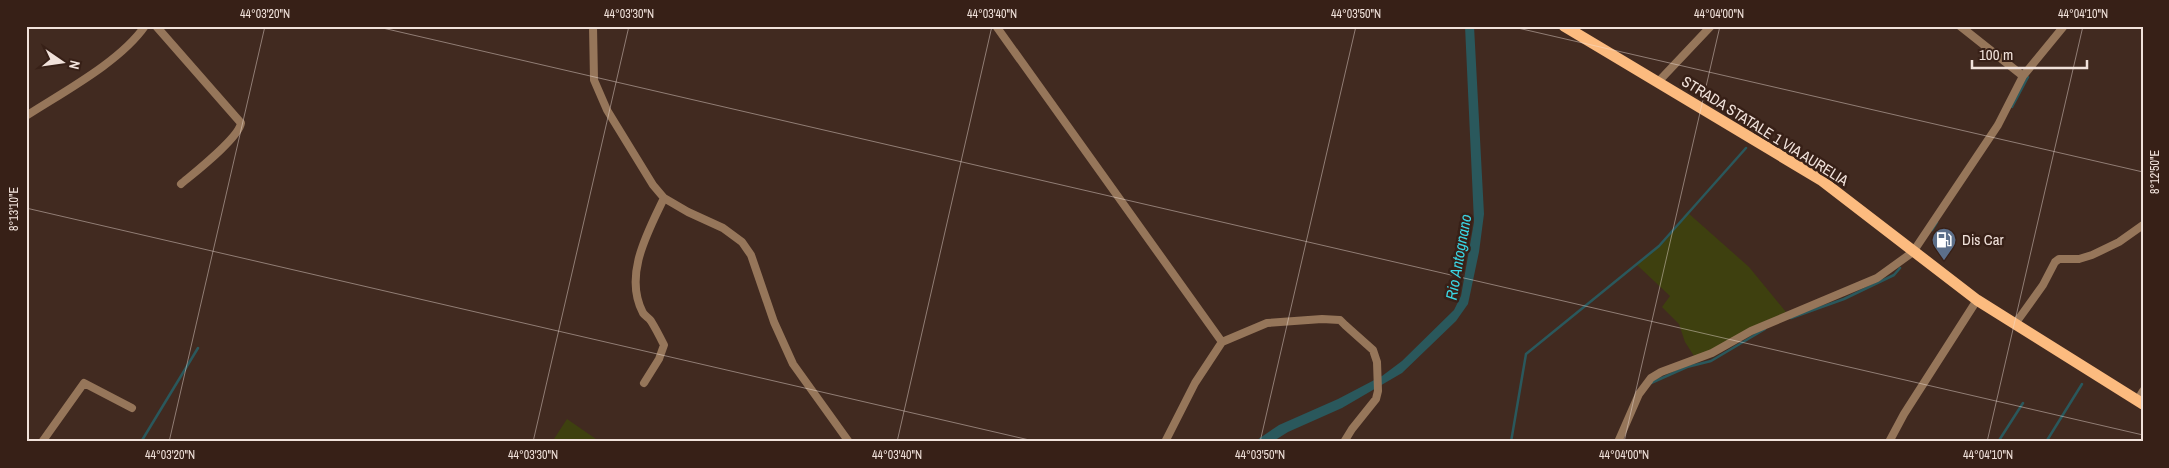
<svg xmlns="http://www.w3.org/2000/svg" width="2169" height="468" font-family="'Archivo Narrow',sans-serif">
	<rect width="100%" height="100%" fill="#412a20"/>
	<path fill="#3e400f" d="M1687,212L1749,267L1786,312L1752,327L1711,350L1694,356L1685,342L1679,324L1662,307L1670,296L1637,265L1666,240Z
		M567,419L596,439L601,442H552Z"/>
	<path fill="#2a585c" d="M1465,26H1474L1484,214L1479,252L1468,304L1456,321L1402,373L1342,408L1288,432L1272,442H1254L1279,425L1338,399L1382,376L1402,361L1454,310L1461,296L1474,222Z"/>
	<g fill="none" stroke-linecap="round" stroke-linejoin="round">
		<path stroke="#2a585c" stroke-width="2.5" d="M2012,107L2028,77
			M1932,230L1937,222
			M1791,318L1844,299L1894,275L1900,268
			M1651,383L1687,367L1711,361L1765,329
			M141,442L198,348
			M1511,442L1526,354L1659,246L1746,148
			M1998,442L2023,403
			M2046,442L2082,384"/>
		<path stroke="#96765a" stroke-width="8" d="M156,26L241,123C239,138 194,173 181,184
			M593,26L594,80L607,110L653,185L664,198L688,212L723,228L742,242L751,255L774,322L793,364L849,442
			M996,26L1222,342
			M1960,26L2023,76
			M1658,82L1711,26
			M26,116C63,92 120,62 145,26
			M2015,324L2043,285L2055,262L2059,259H2079L2092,255L2119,242L2143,225
			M644,383L659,359L664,345C660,337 656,329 651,321C649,318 645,316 643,313C623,275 648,232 664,198
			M2137,401L2143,391
			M42,442L84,383L132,408
			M1165,442L1195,383L1222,342L1267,323L1322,319L1340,320L1345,325L1373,350L1377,362L1378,391L1376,399L1352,429L1344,442
			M1618,442L1639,394L1651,378L1661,372L1712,353L1751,331L1877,278L1913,252L1998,125L2023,76L2064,26
			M1889,442L1904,414L1977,300"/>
		<path stroke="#fcbb7f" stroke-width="11" d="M1564,26L1821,180L1977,300L2143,404"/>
	</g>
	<path fill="none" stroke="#f1e2db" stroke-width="1" stroke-opacity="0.45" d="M374,26L2143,435M1509,26L2143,172M26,208L1038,442M169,442L265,26M533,442L629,26M897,442L992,26M1260,442L1356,26M1624,442L1720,26M1987,442L2083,26"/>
	<defs>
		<symbol id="fuel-pin" viewBox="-11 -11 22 30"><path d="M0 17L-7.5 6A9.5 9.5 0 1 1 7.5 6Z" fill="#5c6f8a" stroke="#372017"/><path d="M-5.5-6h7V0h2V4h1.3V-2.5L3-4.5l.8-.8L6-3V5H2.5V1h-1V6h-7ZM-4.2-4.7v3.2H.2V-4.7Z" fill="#fff"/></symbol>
	</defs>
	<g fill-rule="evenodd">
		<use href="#fuel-pin" x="1930" y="226" width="28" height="38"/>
	</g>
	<g text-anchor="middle" stroke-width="5" stroke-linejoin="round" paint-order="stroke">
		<g font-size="15" fill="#f1e2db" stroke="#372017">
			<text transform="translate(1765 131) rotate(32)" y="5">STRADA STATALE 1 VIA AURELIA</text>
		</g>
		<g font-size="15" fill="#f1e2db" stroke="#372017" text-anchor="start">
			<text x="1962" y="245">Dis Car</text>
		</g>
		<g font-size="16" font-style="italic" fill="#3ad5e3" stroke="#372017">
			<text transform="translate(1458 257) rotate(-80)" y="6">Rio Antognano</text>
		</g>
	</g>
	<rect width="2169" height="468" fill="none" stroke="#372017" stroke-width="55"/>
	<g transform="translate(62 62) rotate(103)" stroke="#372017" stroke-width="4" paint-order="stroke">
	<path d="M0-4L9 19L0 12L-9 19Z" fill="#f1e2db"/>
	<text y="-8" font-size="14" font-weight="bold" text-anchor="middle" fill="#f1e2db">N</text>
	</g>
	<path d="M1972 60v8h115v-8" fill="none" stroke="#f1e2db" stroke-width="2.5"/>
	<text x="1979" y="60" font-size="15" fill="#f1e2db" stroke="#372017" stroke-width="4" paint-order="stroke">100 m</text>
	<rect x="28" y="28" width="2114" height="412" fill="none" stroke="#f1e2db" stroke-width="2"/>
	<g font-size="12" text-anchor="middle" fill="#f1e2db">
		<text x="265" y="18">44°03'20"N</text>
		<text x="629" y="18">44°03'30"N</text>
		<text x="992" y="18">44°03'40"N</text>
		<text x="1356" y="18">44°03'50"N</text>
		<text x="1719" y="18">44°04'00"N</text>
		<text x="2083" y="18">44°04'10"N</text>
		<text transform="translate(2155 172) rotate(-90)" y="4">8°12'50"E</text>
		<text transform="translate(14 209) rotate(-90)" y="4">8°13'10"E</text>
		<text x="170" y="459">44°03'20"N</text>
		<text x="533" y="459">44°03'30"N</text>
		<text x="897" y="459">44°03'40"N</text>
		<text x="1260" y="459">44°03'50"N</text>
		<text x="1624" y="459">44°04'00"N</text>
		<text x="1988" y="459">44°04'10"N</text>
	</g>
</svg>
